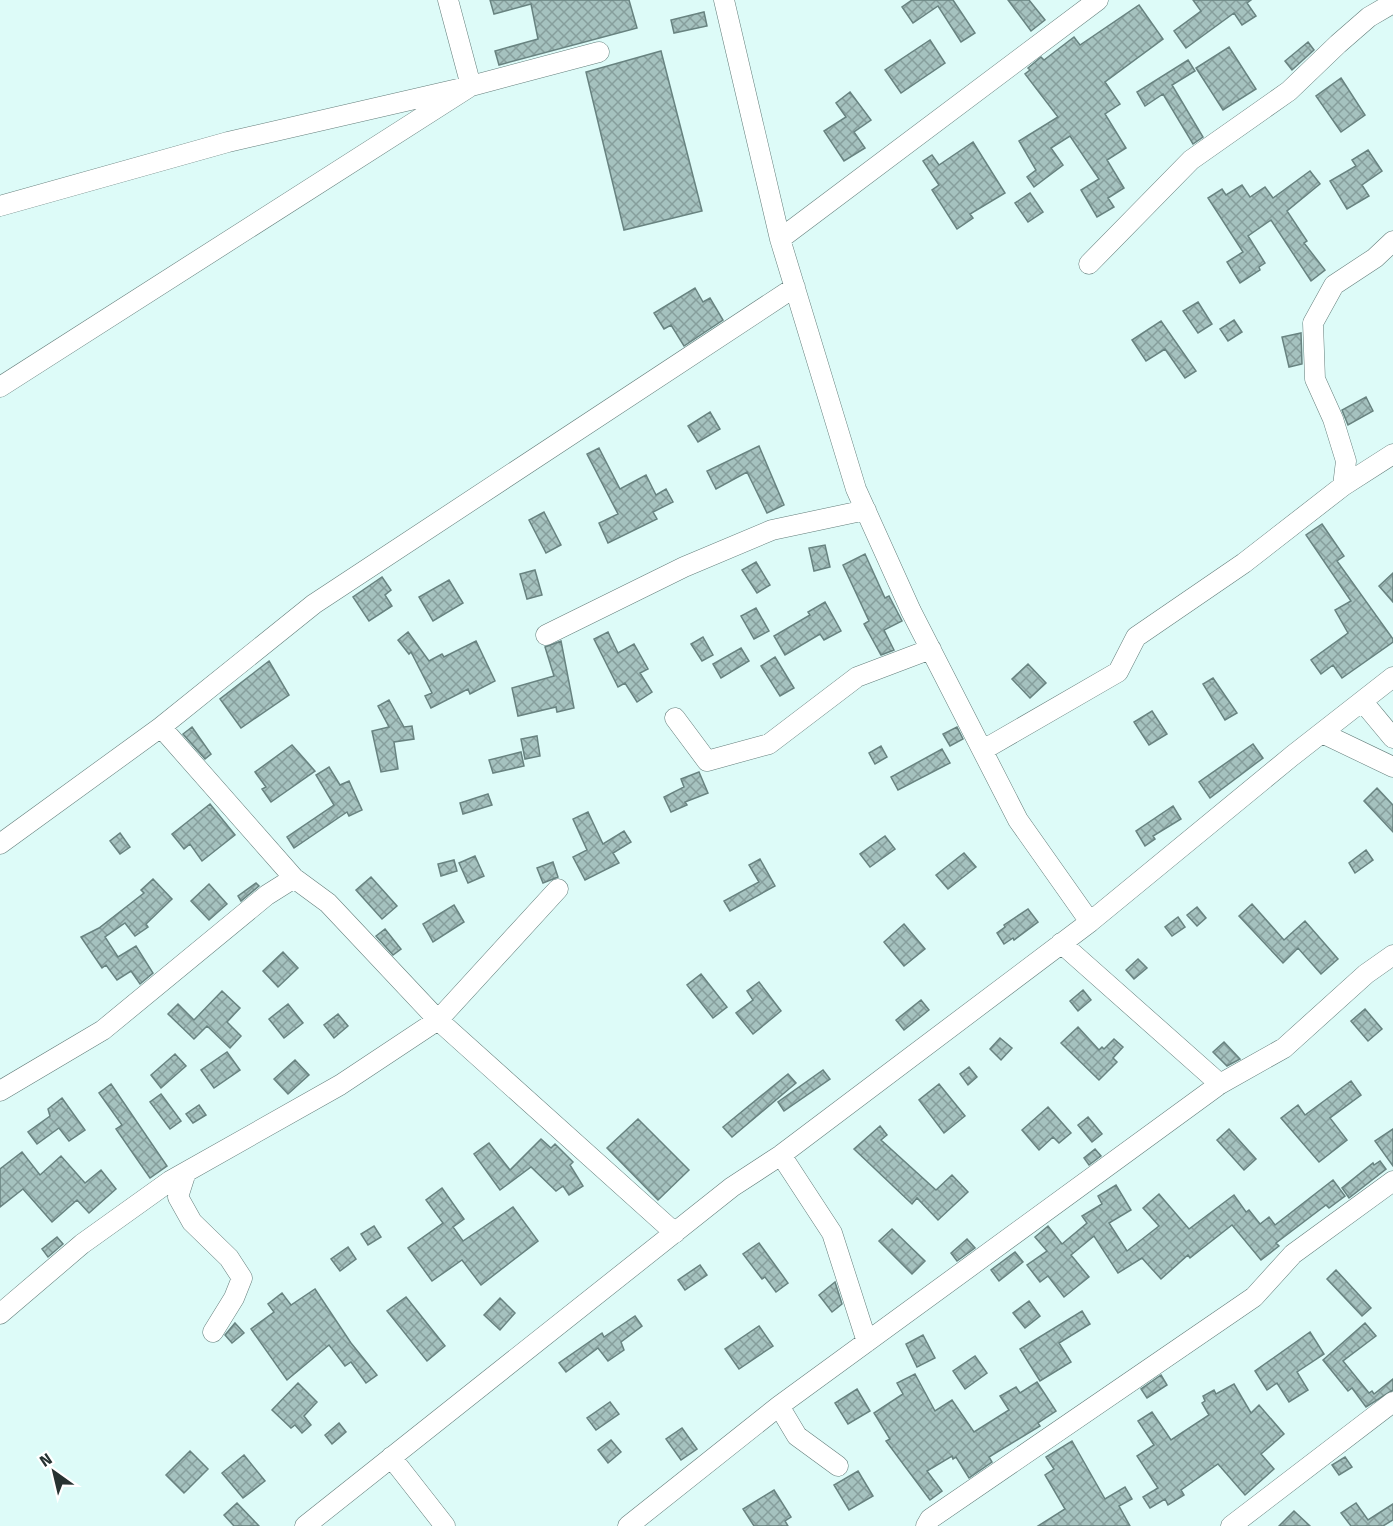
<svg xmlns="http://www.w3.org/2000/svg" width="1393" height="1526" font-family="'Fira Sans',sans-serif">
	<defs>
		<pattern id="building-cross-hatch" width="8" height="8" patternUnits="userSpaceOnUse" patternTransform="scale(1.5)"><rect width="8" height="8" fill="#a5c2bf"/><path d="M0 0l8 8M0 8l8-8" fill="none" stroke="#869e9c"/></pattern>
	</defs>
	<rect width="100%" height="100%" fill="#ddfbf8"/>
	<path fill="url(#building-cross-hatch)" stroke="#688380" stroke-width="1.5" d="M490,0H629L637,28L499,65L495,51L538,39L531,4L494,14Z
		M912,0H953L975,33L961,42L938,6L913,23L902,7Z
		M1008,0H1029L1045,20L1031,31Z
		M1193,0H1251L1247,3L1256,16L1242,25L1234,13L1186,48L1174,31L1201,11Z
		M1139,5L1163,39L1105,82L1120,104L1105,114L1126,148L1107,160L1124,188L1108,198L1114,207L1097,217L1081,190L1099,179L1070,136L1051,148L1063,165L1034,187L1027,177L1036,170L1019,141L1058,117L1025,74L1030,70L1028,68L1041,57L1044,60L1074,37L1080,45Z
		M704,12L707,26L674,33L671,20Z
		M930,40L945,63L901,93L885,70Z
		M1308,42L1314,50L1292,70L1285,61Z
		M1229,47L1256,89L1223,110L1196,68Z
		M661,51L702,211L624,230L586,72Z
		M1188,60L1195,71L1172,85L1203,137L1193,144L1163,94L1145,106L1137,92Z
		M1341,78L1365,115L1341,132L1316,96Z
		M850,92L871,120L854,132L865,148L844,161L824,131L846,117L836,103Z
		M973,142L1005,193L970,214L973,218L957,229L932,190L939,185L923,161L932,155L939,165Z
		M1368,150L1382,171L1362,185L1369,196L1347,209L1330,181L1356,166L1352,160Z
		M1310,171L1320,184L1287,211L1307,241L1304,243L1325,270L1311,281L1271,220L1248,236L1265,263L1259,267L1260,270L1240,283L1227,262L1243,252L1208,198L1222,189L1226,195L1242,185L1250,197L1265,187L1273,198Z
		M1030,193L1043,212L1028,222L1015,203Z
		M695,288L703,302L710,298L723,320L684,346L671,325L664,329L654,313Z
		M1198,302L1212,324L1198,333L1183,311Z
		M1234,320L1242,332L1228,341L1220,329Z
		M1161,321L1196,371L1185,378L1165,349L1146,361L1132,340Z
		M1301,333L1302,364L1289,367L1282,337Z
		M1366,397L1373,411L1348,425L1342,410Z
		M710,412L720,429L698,442L688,426Z
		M759,446L784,505L767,513L747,472L716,489L707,471Z
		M599,448L620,489L646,475L656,495L666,489L673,502L653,512L657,519L608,543L599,523L618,514L587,454Z
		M544,512L561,545L546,553L529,520Z
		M1322,524L1344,556L1337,561L1393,639V642L1342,678L1333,665L1321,674L1311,660L1348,633L1335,610L1351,601L1306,535Z
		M825,545L830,567L814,571L809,548Z
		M865,554L885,598L889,596L902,621L884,630L894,650L881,655L864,624L869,621L843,565Z
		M756,562L770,585L757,593L742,570Z
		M535,570L542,595L527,599L520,574Z
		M1393,573V602L1379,586Z
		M382,577L391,590L385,595L392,606L369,621L353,597Z
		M449,580L463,603L433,621L419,597Z
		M825,602L841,631L824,640L820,634L785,655L774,636L810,615L808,612Z
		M756,608L769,631L754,639L741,616Z
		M408,632L429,661L442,654L444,657L476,641L495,681L470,694L468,689L431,708L425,696L432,693L411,652L409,654L398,640Z
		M608,632L618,653L634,644L648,669L640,673L652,692L637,702L625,683L618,687L594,639Z
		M703,637L713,655L702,661L691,644Z
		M561,641L574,708L557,712L556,707L518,716L512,688L554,676L545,647Z
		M741,648L749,661L721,678L713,664Z
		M775,657L794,688L780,696L761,666Z
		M269,661L289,695L241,728L220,699Z
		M1028,664L1046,683L1030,698L1012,679Z
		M1213,678L1237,713L1225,720L1203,684Z
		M389,700L404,727L412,726L414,739L394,742L398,769L381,772L372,731L389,727L378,706Z
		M1152,711L1167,734L1149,745L1134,722Z
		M192,727L211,754L205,759L183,734Z
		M957,727L963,739L950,746L943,734Z
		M537,736L540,756L525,759L521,739Z
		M1253,744L1263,758L1210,798L1199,782Z
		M292,745L315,771L271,802L262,789L266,787L255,772Z
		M881,746L887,757L875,764L869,753Z
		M942,749L950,763L898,790L891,777Z
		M521,752L524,766L493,773L489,760Z
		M329,767L340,785L349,781L362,810L349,816L347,812L294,848L287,837L334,805L316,775Z
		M699,772L708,793L685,802L687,805L671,812L664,797L684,787L681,779Z
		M1377,788L1393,805V832L1364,801Z
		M488,794L492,805L463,814L460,803Z
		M210,804L235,835L202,861L190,844L184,849L172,834Z
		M1173,806L1181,819L1153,836L1155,839L1145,846L1136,831Z
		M588,812L603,844L624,831L631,842L613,853L619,863L585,880L573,857L587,850L573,819Z
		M120,833L130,847L120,854L110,841Z
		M885,836L895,849L870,867L860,854Z
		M1366,850L1373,860L1355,873L1349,863Z
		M964,853L976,867L948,889L936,875Z
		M475,856L484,876L468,883L459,863Z
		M760,859L775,886L730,911L724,901L759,882L749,865Z
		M454,860L457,871L441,876L438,864Z
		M553,862L558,877L543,883L537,868Z
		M371,877L397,906L382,919L356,890Z
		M153,879L172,899L146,924L148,927L135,936L125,923L105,937L118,957L136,946L153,973L140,984L131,971L117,980L106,965L102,968L81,937L99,928L144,893L141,890Z
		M256,883L259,886L241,901L238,896Z
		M209,884L227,904L209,920L191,901Z
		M1252,904L1284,940L1305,921L1338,959L1321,974L1298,948L1283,963L1239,916Z
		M454,905L464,922L433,942L423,924Z
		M1197,907L1206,918L1197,926L1187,915Z
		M1028,909L1038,922L1014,940L1013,938L1004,944L997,933L1005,927L1004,925Z
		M1178,917L1185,927L1172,936L1165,927Z
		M904,924L925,949L904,966L884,942Z
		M385,929L401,949L393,955L376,936Z
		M283,952L298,968L278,987L263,971Z
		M1138,959L1147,968L1134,979L1126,970Z
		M701,974L727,1007L713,1018L687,985Z
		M759,982L781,1011L753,1034L736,1013L753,1000L747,991Z
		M1083,990L1091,1000L1078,1011L1070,1001Z
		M222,991L240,1008L227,1022L241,1036L230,1048L207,1026L194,1039L168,1014L178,1004L194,1020Z
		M921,1000L929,1010L904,1030L896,1020Z
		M288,1004L303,1023L284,1038L269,1019Z
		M1365,1009L1382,1029L1368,1041L1351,1021Z
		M338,1014L348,1026L334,1038L324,1025Z
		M1078,1027L1099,1050L1102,1047L1104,1049L1114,1039L1123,1047L1113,1058L1117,1062L1099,1080L1061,1043Z
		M1000,1038L1012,1048L1001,1060L990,1049Z
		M1224,1042L1240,1059L1227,1066L1213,1052Z
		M227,1052L240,1070L214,1088L201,1070Z
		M175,1054L186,1066L161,1088L151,1075Z
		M295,1060L309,1075L288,1094L274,1079Z
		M969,1067L977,1077L968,1085L960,1074Z
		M823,1070L830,1079L784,1111L778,1102Z
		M788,1074L796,1083L732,1137L723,1127Z
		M1351,1081L1361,1095L1330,1118L1347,1140L1319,1162L1281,1118L1298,1105L1305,1115Z
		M111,1084L167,1166L150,1178L116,1129L122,1125L99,1093Z
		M939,1084L965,1116L944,1133L919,1100Z
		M161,1094L181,1121L170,1129L150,1102Z
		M62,1098L85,1130L69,1141L59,1128L37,1144L28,1132L50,1116L48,1109Z
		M199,1105L206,1115L193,1123L186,1114Z
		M1048,1107L1071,1133L1059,1143L1053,1137L1039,1150L1022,1130Z
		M1088,1117L1102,1134L1092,1142L1078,1125Z
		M638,1119L689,1170L658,1200L607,1148Z
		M880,1126L887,1135L881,1140L936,1190L952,1175L968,1192L938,1220L917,1198L912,1204L854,1149Z
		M1229,1129L1256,1159L1244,1170L1217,1140Z
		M1393,1129V1166L1375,1141Z
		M541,1139L551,1148L555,1144L573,1162L570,1165L583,1186L569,1195L563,1186L556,1191L531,1167L500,1190L474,1154L489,1143L510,1170Z
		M1095,1149L1101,1156L1089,1165L1084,1158Z
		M22,1152L40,1175L61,1156L85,1183L101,1170L116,1189L89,1213L77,1200L52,1222L23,1189L0,1207V1169Z
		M1380,1161L1386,1169L1349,1198L1342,1188L1373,1163L1374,1165Z
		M1333,1180L1345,1196L1329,1208L1326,1205L1276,1243L1279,1246L1261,1260L1232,1225L1190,1258L1188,1255L1161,1279L1142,1258L1118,1273L1094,1236L1071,1255L1089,1277L1064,1297L1048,1276L1040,1282L1027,1265L1047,1251L1035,1237L1048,1226L1062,1244L1087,1223L1082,1216L1102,1204L1098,1196L1116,1185L1131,1210L1109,1223L1127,1251L1159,1226L1143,1208L1159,1194L1189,1229L1234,1195L1246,1212L1249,1210L1260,1224L1269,1217L1275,1225Z
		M442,1188L464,1219L453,1227L463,1241L513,1207L538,1241L481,1285L462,1260L432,1281L408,1248L443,1223L426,1200Z
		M374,1226L381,1237L368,1245L361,1234Z
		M892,1229L925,1261L912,1274L879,1241Z
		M57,1237L63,1244L48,1257L42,1249Z
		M967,1239L975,1248L957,1261L951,1253Z
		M759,1243L788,1283L776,1292L765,1277L762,1279L743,1254Z
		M348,1247L356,1259L340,1271L331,1259Z
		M1015,1252L1023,1262L999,1281L991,1270Z
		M700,1265L707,1275L685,1290L678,1280Z
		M1336,1270L1371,1308L1362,1316L1327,1279Z
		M835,1282L842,1304L832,1312L819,1295Z
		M315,1289L351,1343L377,1375L366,1383L351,1362L345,1366L329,1345L287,1380L251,1329L274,1312L268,1304L282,1293L291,1305Z
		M406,1297L445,1346L427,1361L387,1311Z
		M500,1298L515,1313L500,1330L484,1315Z
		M1029,1301L1040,1316L1025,1328L1013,1313Z
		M1082,1311L1090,1324L1059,1343L1071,1362L1040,1381L1020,1349Z
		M635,1316L642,1326L621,1342L624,1350L608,1361L598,1348L566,1372L559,1363L602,1333L604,1337Z
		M235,1323L244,1333L232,1343L225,1335Z
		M1365,1323L1376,1336L1343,1361L1369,1393L1372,1391L1374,1394L1393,1379V1390L1366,1407L1352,1388L1348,1391L1323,1360Z
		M759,1326L773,1346L739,1369L725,1349Z
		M1310,1332L1324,1354L1297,1372L1308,1390L1289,1402L1277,1383L1267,1390L1255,1371Z
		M923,1335L935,1358L917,1367L906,1344Z
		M975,1356L987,1373L965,1389L953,1371Z
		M915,1374L935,1411L952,1400L974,1432L1009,1410L1000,1396L1016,1387L1020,1393L1037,1382L1056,1411L1038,1423L1040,1426L989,1457L992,1462L969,1478L956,1457L953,1459L952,1456L927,1471L942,1491L930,1500L886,1441L890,1439L874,1413L903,1394L897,1383Z
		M1161,1375L1167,1385L1147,1398L1141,1389Z
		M298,1383L317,1402L304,1416L311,1425L302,1433L295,1425L291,1428L272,1410Z
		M1234,1384L1251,1413L1259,1405L1284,1434L1261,1454L1274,1469L1245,1495L1218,1464L1181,1490L1184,1495L1168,1505L1165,1499L1150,1508L1143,1497L1158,1488L1137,1456L1154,1445L1138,1421L1152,1412L1171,1440L1209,1415L1202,1403L1205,1401L1203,1396L1214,1390L1216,1394Z
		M857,1389L870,1411L848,1424L835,1403Z
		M610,1402L619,1414L596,1430L587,1418Z
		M339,1423L346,1432L332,1444L325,1435Z
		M682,1428L697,1449L681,1460L666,1439Z
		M611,1440L621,1452L608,1463L598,1450Z
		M1072,1441L1105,1499L1125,1487L1132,1499L1119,1506L1130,1526H1038L1065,1509L1045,1475L1054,1469L1046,1457Z
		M190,1451L208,1469L184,1493L166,1475Z
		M244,1455L265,1481L243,1498L222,1473Z
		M1345,1457L1352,1467L1339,1475L1332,1465Z
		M858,1471L873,1496L849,1510L834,1485Z
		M774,1490L791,1517L785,1521L788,1526H754L743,1509Z
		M237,1503L259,1526H234L224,1515Z
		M1356,1503L1368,1520L1393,1504V1520L1383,1526H1351L1341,1513Z
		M1294,1511L1310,1526H1279Z"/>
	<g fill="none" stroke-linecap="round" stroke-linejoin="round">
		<defs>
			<path id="minor" d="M724,0L780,239L856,489L911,611L1018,820L1090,922
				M0,206L228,142L471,86L599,52
				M780,239L1098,0
				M1089,264L1191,160L1289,91L1338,44L1369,17L1393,3
				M0,387L471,86L448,0
				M1343,486L1393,454
				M546,635L684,567L772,530L866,510
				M1363,702L1393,738
				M675,718L707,761L769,744L857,677L931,649
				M161,727L314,604L795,287
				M1322,733L1393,767
				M983,750L1118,672L1136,637L1244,563L1343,486L1346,461L1333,419L1315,379L1313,323L1334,285L1375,258L1393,241
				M0,844L161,727L294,878
				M1061,943L1220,1084
				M0,1091L103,1030L267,895L294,878L328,903L438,1020L675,1233
				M781,1155L832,1233L867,1342
				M186,1172L178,1197L192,1222L229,1258L242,1278L234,1298L213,1332
				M0,1314L82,1244L170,1181L340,1085L438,1020L558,889
				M779,1406L797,1436L838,1466
				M391,1457L445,1526
				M305,1526L732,1187L781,1155L1090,922L1292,756L1393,677
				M628,1526L779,1406L1220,1084L1284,1048L1366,974L1393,955
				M926,1526L930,1519L1254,1297L1293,1254L1393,1181
				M1231,1526L1393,1402"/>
		</defs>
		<use href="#minor" stroke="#637d7a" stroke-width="21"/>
		<use href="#minor" stroke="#fff" stroke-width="20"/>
	</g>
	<g transform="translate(54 1472) rotate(326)" stroke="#ffffff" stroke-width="4.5" paint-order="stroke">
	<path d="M0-4.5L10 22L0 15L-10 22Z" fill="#273231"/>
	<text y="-9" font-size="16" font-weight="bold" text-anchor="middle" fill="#273231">N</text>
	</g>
</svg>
